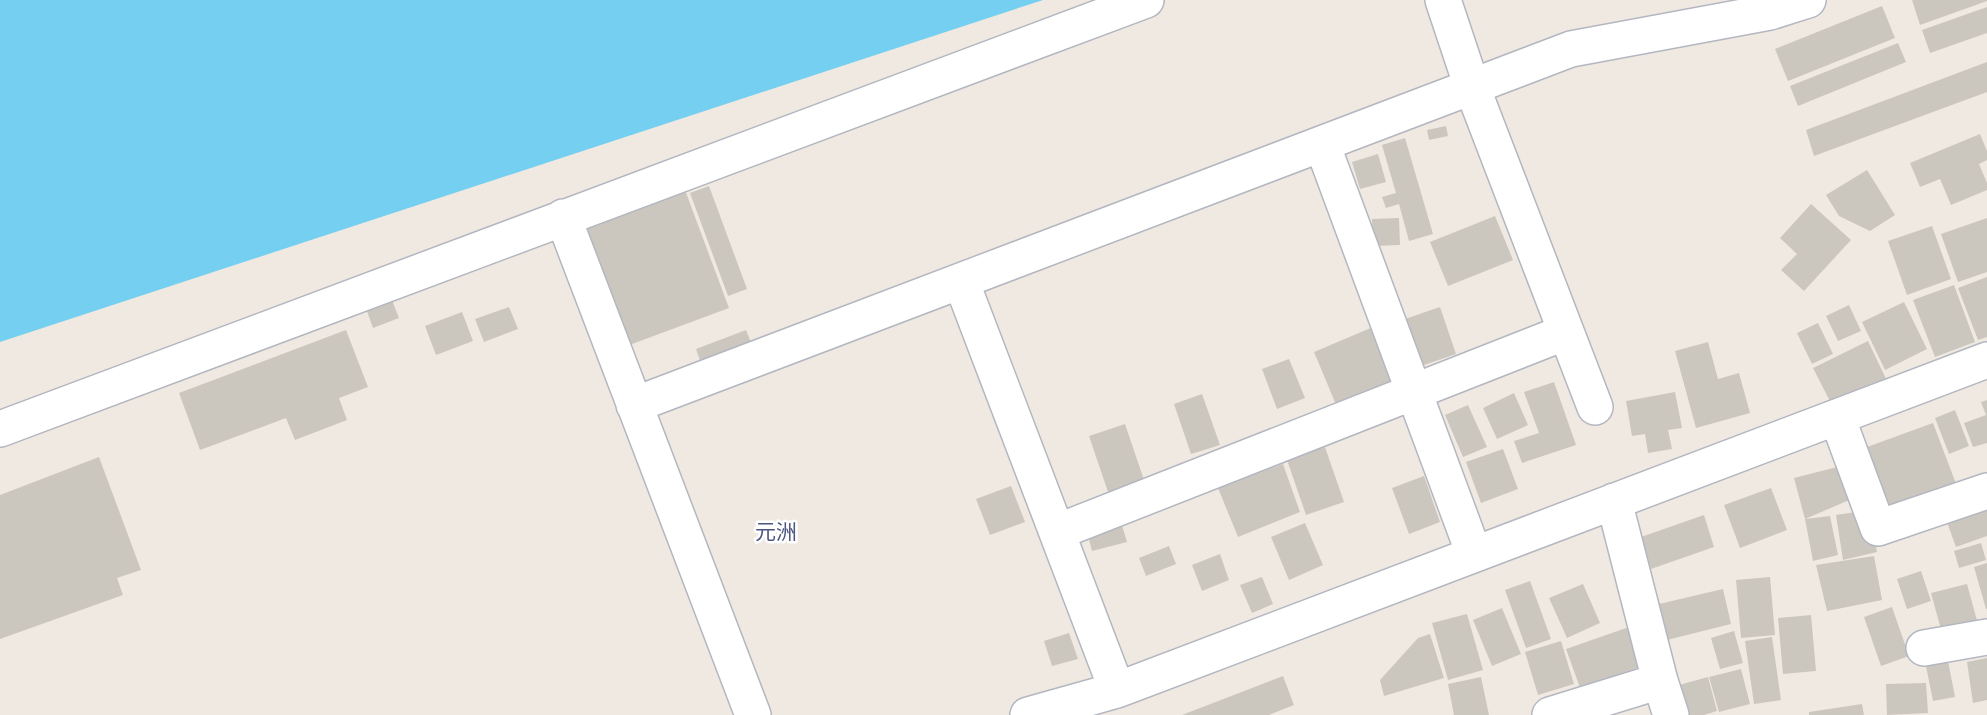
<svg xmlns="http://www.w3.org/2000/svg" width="1987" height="715" font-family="'Space Grotesk','Noto Sans JP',sans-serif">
	<rect width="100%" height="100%" fill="#efe9e1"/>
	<path fill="#75cff0" d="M0,0H1043L0,342Z"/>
	<path fill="#cbc7bf" d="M1912,0H1987V1L1920,25Z
		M1882,6L1895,38L1788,81L1775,49Z
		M1987,7V33L1930,53L1922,30Z
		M1898,43L1906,62L1798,106L1790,86Z
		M1987,62V92L1814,156L1806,130Z
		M1446,126L1448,136L1429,140L1427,130Z
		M1980,134L1987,151V160L1979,164L1987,183V190L1951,205L1940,179L1920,187L1910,163Z
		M1405,138L1433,234L1409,241L1399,204L1386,208L1382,197L1396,193L1382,145Z
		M1378,154L1386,182L1360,189L1352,162Z
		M1867,170L1895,215L1870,231L1839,216L1826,195Z
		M709,186L747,289L728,296L690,193Z
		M685,190L729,308L624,347L580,228Z
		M1811,204L1851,240L1804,291L1781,270L1797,254L1780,238Z
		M1495,216L1513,260L1448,286L1430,242Z
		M1399,218L1400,245L1373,246L1372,219Z
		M1987,218V272L1958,282L1941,234Z
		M1932,226L1951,279L1907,295L1888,241Z
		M1987,277V337L1978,340L1958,288Z
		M1954,285L1975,342L1935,357L1913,300Z
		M388,290L399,318L373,328L363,300Z
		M1904,302L1927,349L1885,370L1862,322Z
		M1849,305L1861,331L1838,341L1826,316Z
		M509,307L518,329L484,342L475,319Z
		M1440,307L1456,354L1421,366L1405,319Z
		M462,312L473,341L436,355L425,326Z
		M1818,323L1833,354L1812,364L1797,333Z
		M1373,327L1396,382L1337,407L1314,352Z
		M346,330L368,387L339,398L347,420L295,440L286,418L200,450L179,393Z
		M746,330L753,347L702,366L696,349Z
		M1868,341L1888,383L1834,409L1813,368Z
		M1708,342L1718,379L1739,373L1750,413L1696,428L1675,351Z
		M1289,359L1305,398L1277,409L1262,369Z
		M1554,382L1576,445L1522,463L1514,441L1539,433L1524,392Z
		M1675,392L1682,428L1668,430L1672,449L1648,453L1645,434L1632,436L1626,401Z
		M1514,393L1528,425L1497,439L1483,408Z
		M1202,394L1220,445L1191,454L1174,404Z
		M1987,400V443L1973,447L1964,423L1986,415L1981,402Z
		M1468,405L1487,447L1463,457L1445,415Z
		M1955,410L1969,446L1949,454L1935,418Z
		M1933,423L1958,489L1893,514L1867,447Z
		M1125,424L1144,480L1108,492L1089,436Z
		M1325,447L1344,502L1306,515L1287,460Z
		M1503,449L1518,489L1481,503L1466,462Z
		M99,457L141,570L117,578L123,595L0,639V495Z
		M1283,464L1300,512L1238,537L1218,488Z
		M1841,466L1854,498L1805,519L1794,478Z
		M1424,476L1440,522L1409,534L1392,488Z
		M1011,486L1025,522L990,535L976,499Z
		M1771,488L1787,530L1740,548L1724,505Z
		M1987,503V536L1956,547L1945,517Z
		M1869,510L1877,552L1843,560L1836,515Z
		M1704,515L1714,547L1651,569L1641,537Z
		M1830,516L1838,555L1813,561L1805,519Z
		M1121,522L1127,542L1092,551L1087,531Z
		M1305,523L1323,565L1289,580L1271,537Z
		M1981,543L1986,560L1959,568L1954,551Z
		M1169,546L1176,564L1146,576L1139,558Z
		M1220,554L1229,580L1202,591L1192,565Z
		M1874,556L1882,600L1827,611L1816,565Z
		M1987,563V609H1986L1974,567Z
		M1921,571L1931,601L1907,609L1897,579Z
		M1262,577L1273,604L1252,613L1240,585Z
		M1770,577L1775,635L1741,638L1736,580Z
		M1530,581L1551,639L1526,648L1505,590Z
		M1583,584L1600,623L1567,638L1549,598Z
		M1967,584L1978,624L1942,633L1931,593Z
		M1723,589L1731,624L1667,640L1659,604Z
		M1892,607L1909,656L1881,666L1864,617Z
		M1502,608L1521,654L1492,666L1473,620Z
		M1467,614L1483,670L1448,680L1432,623Z
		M1811,615L1816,671L1783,674L1778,618Z
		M1629,627L1643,666L1622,673L1624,681L1583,696L1566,649Z
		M1734,631L1743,663L1720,669L1711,638Z
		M1069,633L1078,659L1052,666L1044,641Z
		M1430,634L1444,678L1384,696L1380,680L1418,638Z
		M1772,637L1781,700L1754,704L1745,641Z
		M1561,641L1574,684L1538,695L1525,652Z
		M1987,658V700L1973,703L1967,662Z
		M1948,661L1955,697L1933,701L1926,666Z
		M1741,669L1750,704L1719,712L1709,677Z
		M1283,676L1294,705L1269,715H1182Z
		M1481,677L1489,715H1454L1448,684Z
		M1708,677L1717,711L1704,715H1679L1672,687Z
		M1926,683L1928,713L1887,715L1886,684Z
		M1862,704L1864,715H1809V712Z"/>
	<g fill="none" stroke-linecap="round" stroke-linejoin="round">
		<defs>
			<path id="minor" d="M1443,0L1472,87L1595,407
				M1322,144L1474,554
				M563,217L753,715
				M961,281L1117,690
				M634,405L1571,49L1770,12L1808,0
				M1837,417L1878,528L1987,491
				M0,429L1146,0
				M1614,501L1660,681
				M1057,532L1566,332
				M1924,648L1987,637
				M1028,715L1117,690L1987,360
				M1550,715L1660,681L1671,715"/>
		</defs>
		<use href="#minor" stroke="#b4b7c1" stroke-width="38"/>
		<use href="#minor" stroke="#fff" stroke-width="35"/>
	</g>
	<g text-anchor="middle" stroke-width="5" stroke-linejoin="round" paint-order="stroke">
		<g font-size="21" fill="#4d5680" stroke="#fff">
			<text x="776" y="539">元洲</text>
		</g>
	</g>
</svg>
